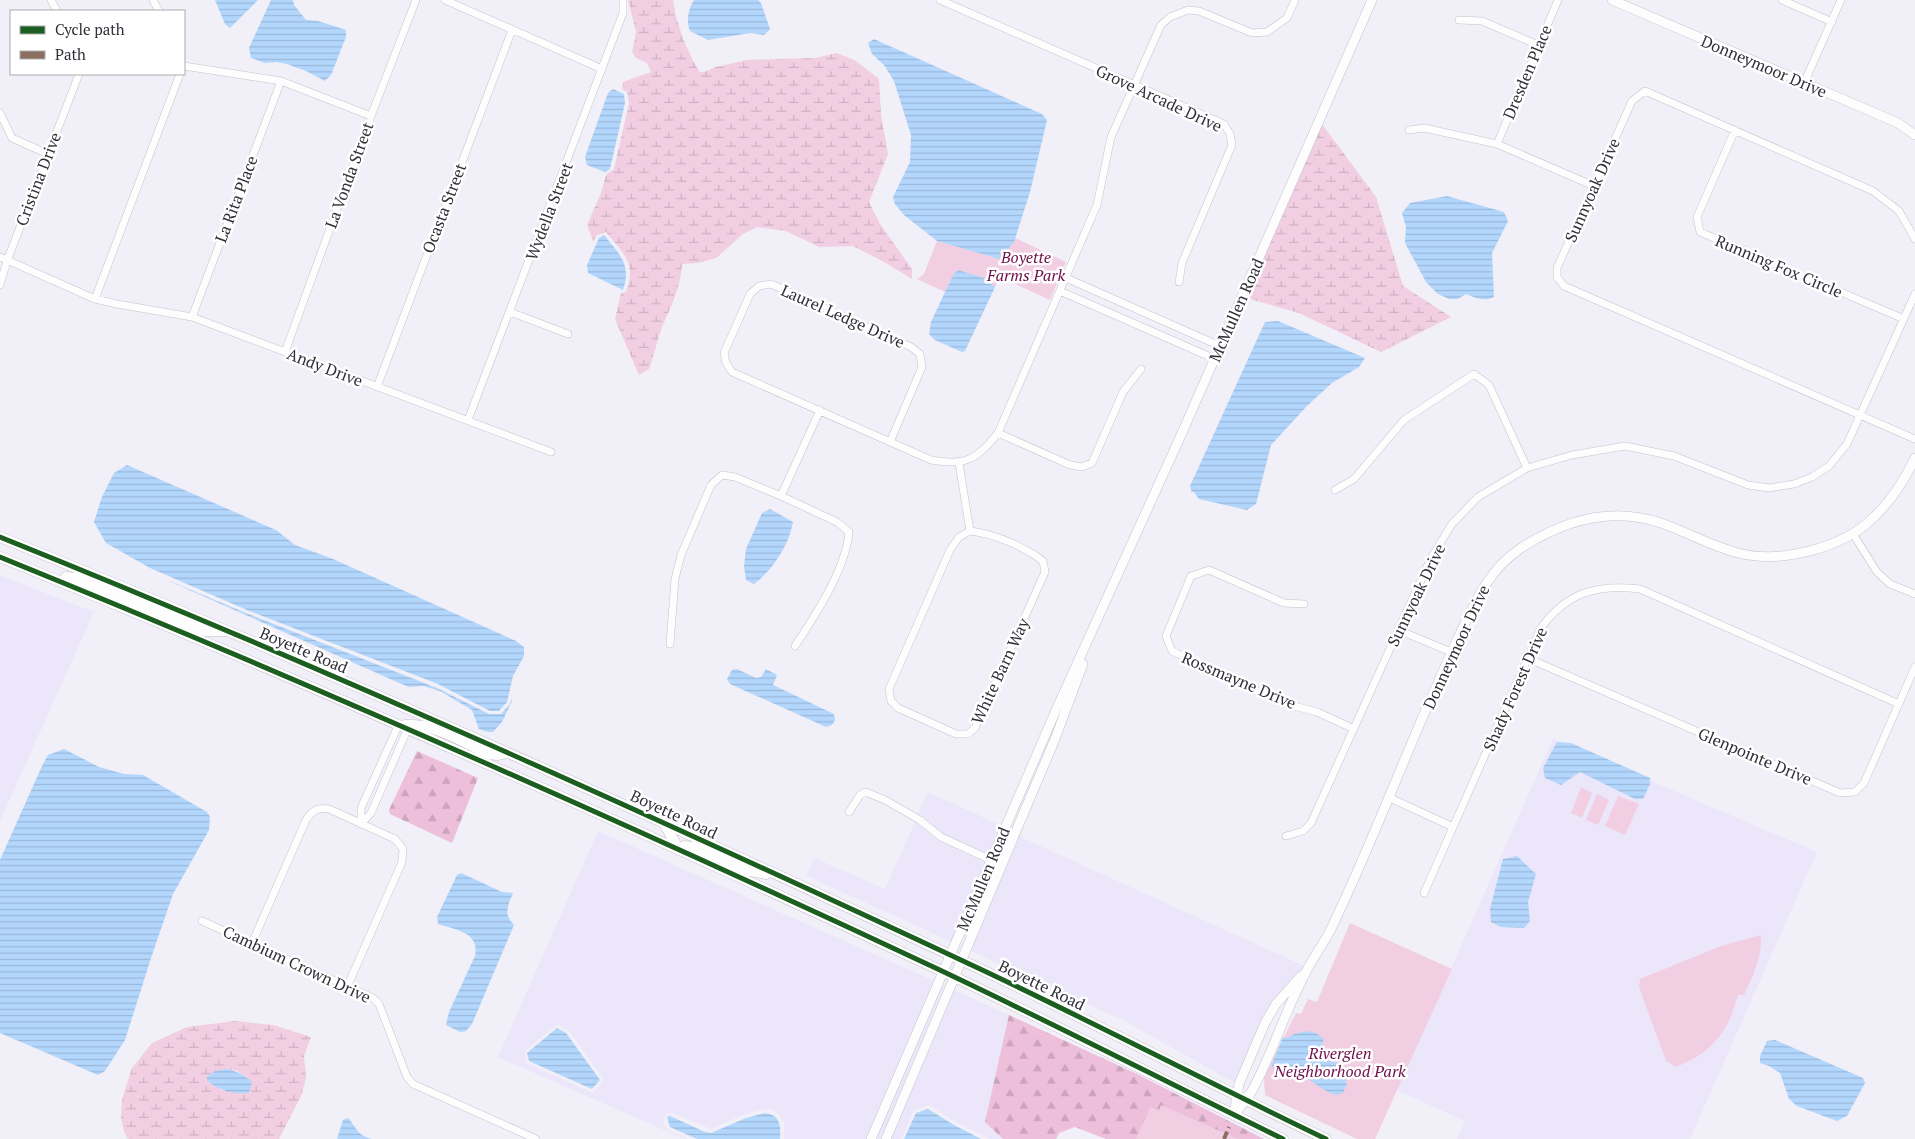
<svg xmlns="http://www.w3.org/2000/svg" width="1915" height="1139" font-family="'PT Serif',serif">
	<defs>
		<pattern id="forest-firs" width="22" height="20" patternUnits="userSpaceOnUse" patternTransform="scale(1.25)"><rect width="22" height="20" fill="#edbfda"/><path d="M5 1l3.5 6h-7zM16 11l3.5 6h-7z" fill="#cca4bc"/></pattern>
		<pattern id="wetland-marsh" width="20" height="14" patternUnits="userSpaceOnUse" patternTransform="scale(1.25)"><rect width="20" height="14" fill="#f2cee3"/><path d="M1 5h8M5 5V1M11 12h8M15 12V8" fill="none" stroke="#d0b1c3"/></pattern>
		<pattern id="water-rules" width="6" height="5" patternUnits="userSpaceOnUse" patternTransform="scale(1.25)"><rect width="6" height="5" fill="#b3d6fc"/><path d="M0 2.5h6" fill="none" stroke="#9ab8d9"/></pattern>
	</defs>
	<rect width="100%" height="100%" fill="#f1eff8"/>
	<path fill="#ece6fa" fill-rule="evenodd" d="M0,575L94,612L0,821Z
		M1553,739L1817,852L1690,1139H1457L1465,1121L1397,1090Z
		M928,792L1002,826L989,854L943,834L918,814Z
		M915,822L939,841L986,863L952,942L807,876L814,858L885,889Z
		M598,831L934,981L866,1139H784V1122L780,1115L773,1110L765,1109L745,1114L711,1129L672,1113L666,1114L664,1117V1124L667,1129L687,1139H685L498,1057ZM558,1024L568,1030L603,1078L602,1083L593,1093L526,1063L525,1051Z
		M1018,833L1023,838L1304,966L1280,993L1267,1010L1235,1083L1125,1021L969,950Z
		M941,984L945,985L881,1139H875Z
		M952,989L1009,1015L985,1122L1003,1139H990L956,1122L929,1105L914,1110L901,1139H890Z"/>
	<path fill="url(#forest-firs)" d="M417,751L478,778L452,843L390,814L389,810Z
		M1009,1015L1135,1073L1264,1139H1106L1075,1127L1059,1133L1056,1139H1003L985,1122Z"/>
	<path fill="url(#wetland-marsh)" fill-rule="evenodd" d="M628,0H673C676,22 687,53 700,72H704L716,67L747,60L815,58L837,53L856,61L879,79L881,115L888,154L869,202L880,224L912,269V279L886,263L853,246L819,247L786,231L757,227L743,234L716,258L698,263L682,264C681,287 671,306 662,327C657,341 654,355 649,369L639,375L615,319L621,293L626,292C637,263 623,253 606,232L597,235L593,241L587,225L601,193L606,175L614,169L629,103L627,92L622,89L623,82L651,72L647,63L636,58L632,52L636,32Z
		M1322,124L1376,197L1403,286L1451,317L1381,352L1299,313L1246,298Z
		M236,1021L273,1025L311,1037L304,1056L306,1077L302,1094L279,1139H128L124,1132L121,1117L122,1099L132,1068L152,1043L187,1027ZM226,1069L237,1071L248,1078L243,1094L221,1090L215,1071Z"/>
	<path fill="#f2cee3" d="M1015,238L1066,262L1050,300L1000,277L995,287L984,278L953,275L945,292L917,279L924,274L937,241L999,259L1014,242Z
		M1581,787L1592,793L1582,818L1571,813Z
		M1597,794L1609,800L1598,825L1586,820Z
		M1618,796L1639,804L1625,835L1605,826Z
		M1350,923L1452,969L1375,1139H1357L1265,1095L1264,1077L1296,1013L1301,1014L1308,999L1317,1002Z
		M1761,935C1762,958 1753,975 1744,995H1738C1728,1032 1712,1053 1676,1067L1666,1061L1639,987L1640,979L1721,946Z
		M1161,1105L1238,1139H1136L1150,1107L1159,1111Z"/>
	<path fill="url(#water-rules)" d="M215,0H258L230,28L225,24Z
		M271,0H293L294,5L306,20L318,21L346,30V37L331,75L325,81L306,71L287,64L276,62L265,63L251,58L249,48Z
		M694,0H758L761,3L770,29L764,35L750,33L708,40L690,31C686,22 688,9 694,0Z
		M874,39L1042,114L1047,120L1030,192L1014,242L999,259L937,241L904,215L895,204L893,197L910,162L911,135L894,81L884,65L872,54L868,43Z
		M613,89L624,94L625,103L610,169L605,172L587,165L585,157L608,93Z
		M1447,196L1504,212L1508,221L1492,253L1494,297C1484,302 1476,298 1466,294L1458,299H1449L1438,294L1426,282L1405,243L1406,227L1402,213L1410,203Z
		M604,235C619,254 632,264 623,290L588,273L587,265L599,238Z
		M958,270L984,278L995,287L965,351L962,352L935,340L929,334L931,322L953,275Z
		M1278,321L1365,358L1359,367L1332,383L1307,406L1271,445L1256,504L1247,510L1199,499L1193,491L1192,493L1190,486L1265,322Z
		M127,465L276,530L295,545L333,559L516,641L524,647V656L513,676L507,702L499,711H490L438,684L247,610L150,568L106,543L94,522L102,497L114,473Z
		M770,509L793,522C789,545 772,571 754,584L746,580L744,566L746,549L762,513Z
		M160,577L246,613L437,688L489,714H501L510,704L512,698V701L502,722L493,732H488L479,729L472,710L440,691L423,686L409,687L397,682Z
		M737,669L756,678L761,677L766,669L777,675L773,685L834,714L835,720L832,725L826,727L730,684L727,679L732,670Z
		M1557,742L1571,743L1650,778V784L1643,799H1635L1580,772L1561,785L1545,778L1543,768Z
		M64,749L99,767L124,774L143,775L207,812L210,817L209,830L173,894L152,955L125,1040L105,1071L98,1075L0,1033V860L42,766L48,755Z
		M1517,856L1536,874L1528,902L1530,921L1524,928L1501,927L1491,922L1490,909L1503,859Z
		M461,873L502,892L513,893C508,905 503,914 514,925L472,1024L466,1031L460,1032L446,1025L449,1012L475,956C480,932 456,930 438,924L437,917L457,875Z
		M557,1028L566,1033L600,1080L592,1089L529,1061L527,1053Z
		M1306,1031L1316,1033L1324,1039C1318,1052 1325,1063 1340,1063L1347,1084L1343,1093L1337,1095L1330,1093C1320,1088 1311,1080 1300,1075C1291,1071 1280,1074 1273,1069L1272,1064L1283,1037L1287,1038L1294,1034Z
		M1775,1040L1863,1078L1865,1083L1847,1116L1837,1121L1797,1106L1789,1099L1780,1073L1769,1066L1760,1063V1056L1767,1041Z
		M226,1069C236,1071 244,1074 252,1082L249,1093C235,1095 217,1090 207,1080V1077L215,1071Z
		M928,1109L954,1125L981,1139H904L916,1113Z
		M765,1113C780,1115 781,1125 780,1139H697L670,1127L667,1117L670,1116L705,1132L711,1133L746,1118Z
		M348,1118C357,1128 356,1134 371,1139H337L343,1120Z"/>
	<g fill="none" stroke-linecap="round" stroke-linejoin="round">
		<defs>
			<path id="minor" d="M51,0L57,11
				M153,0L159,11
				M445,0L602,69
				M940,0L1224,124L1230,134L1232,145L1182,263L1179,282
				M1782,0L1832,22
				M1459,20L1482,21L1538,45
				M184,66L281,81L371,116
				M1804,83L1841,0
				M0,113L12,138L48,154
				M1409,130L1424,128L1497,144L1594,186
				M1735,130L1697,217L1700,232L1904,319
				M1497,144L1558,0
				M1915,239L1899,211L1873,191L1645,91L1632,101L1557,268V277L1564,286L1915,439
				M0,257L95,299L117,304L192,317L551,452
				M1066,278L1220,346
				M0,285L7,261L79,74
				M1060,291L1215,359
				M95,299L180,74
				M510,312L568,334
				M192,317L281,81
				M285,352L371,116L416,0
				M377,387L512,30
				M468,420L623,13V0
				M998,433L1070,465L1082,467L1092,463L1123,392L1141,369
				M890,442L922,367L920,354L911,347L771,284L759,286L750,294L724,353L726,363L732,372L931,460C965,466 977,460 998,433L1097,205L1111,137L1161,25L1170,17L1188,10L1199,11L1252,33L1267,32L1287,18L1295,0
				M959,463L970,531
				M1335,490L1354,479L1404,420L1474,374L1489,385L1527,468
				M781,496L820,410
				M970,531C995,534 1023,546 1043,561L1045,572L975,728L968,734H956L898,708L891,701L889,689L950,550L959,537Z
				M1853,534L1877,572L1890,584L1915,594
				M1304,604L1284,603L1209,570L1191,576L1166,636L1172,651L1282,703L1317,712L1354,729
				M1398,630L1451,652
				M670,644L675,579L681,555L711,485L722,475L735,477L781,496L837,522L849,532C846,569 815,616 795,646
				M1527,658L1840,793L1855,792L1864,783L1915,667
				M1388,797L1453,827
				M849,812L860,795L866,792L885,800L920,820L941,837L991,860
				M361,824V808L399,724
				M361,824L371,813L408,728
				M1286,836L1303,831L1311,823L1431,558L1452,524L1478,497L1527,468L1572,455L1625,446L1674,456L1748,485L1769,488L1794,484L1812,477L1829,466L1847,444L1915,294
				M1424,893L1541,628C1567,592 1597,584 1640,589L1899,704
				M202,921L373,998L379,1004L407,1077L413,1084L536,1139
				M252,943L306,820C311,811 318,807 329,809L395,839L403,849L402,862L348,985"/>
			<path id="tertiary" d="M1612,0L1898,123L1915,135
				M1234,1114L1239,1084L1265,1023L1276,1004L1301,976
				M1234,1115C1240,1107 1248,1098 1253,1089C1273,1052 1285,1011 1305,974C1312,959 1322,946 1330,931C1363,863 1391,791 1421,721C1434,692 1446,664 1459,636C1475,602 1489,569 1521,548C1564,520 1611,506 1661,523C1687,532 1711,546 1738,553C1781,564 1844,548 1875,516C1892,500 1905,479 1915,458
				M871,1139L1056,710L1182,433L1372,0
				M886,1139L1055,739L1083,664"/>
			<path id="secondary" d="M0,537C331,670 655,817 978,968C1095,1023 1209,1083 1326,1139
				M0,557C313,684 621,821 927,964C1047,1020 1164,1081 1283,1139
				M61,582L66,577L74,578L197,628L205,631H225
				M405,725C431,722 465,743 489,754L497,755L507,753
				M664,823L679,850
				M679,850L684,846L693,847L744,870L767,874"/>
		</defs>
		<use href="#minor" stroke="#c4c2cb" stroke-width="8"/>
		<use href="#tertiary" stroke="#c4c2cb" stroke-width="10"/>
		<use href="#secondary" stroke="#c4c2cb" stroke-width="11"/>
		<use href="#minor" stroke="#fdfdfe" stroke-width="7"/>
		<use href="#tertiary" stroke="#fdfdfe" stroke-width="9"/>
		<use href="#secondary" stroke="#fdfdfe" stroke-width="10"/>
		<path stroke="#8d6e63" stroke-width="4" stroke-dasharray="8 4" stroke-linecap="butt" d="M1224,1139L1229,1127"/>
		<defs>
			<path id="cycleway" d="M0,537C331,670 655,817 978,968C1095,1023 1209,1083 1326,1139
				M0,557C313,684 621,821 927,964C1047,1020 1164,1081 1283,1139"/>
		</defs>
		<use href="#cycleway" stroke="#fff" stroke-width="8"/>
		<use href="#cycleway" stroke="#1b5e20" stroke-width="5"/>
	</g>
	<g text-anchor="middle" stroke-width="5" stroke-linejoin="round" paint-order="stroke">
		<g font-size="16" fill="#302e36" stroke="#fff">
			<text transform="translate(1764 66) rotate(23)" y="6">Donneymoor Drive</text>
			<text transform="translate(1527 72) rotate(-67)" y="6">Dresden Place</text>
			<text transform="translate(1159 98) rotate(25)" y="6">Grove Arcade Drive</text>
			<text transform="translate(349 175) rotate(-70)" y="6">La Vonda Street</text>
			<text transform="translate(38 179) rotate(-69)" y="6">Cristina Drive</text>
			<text transform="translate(1592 190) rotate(-66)" y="6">Sunnyoak Drive</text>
			<text transform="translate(236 199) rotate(-69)" y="6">La Rita Place</text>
			<text transform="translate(444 208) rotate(-69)" y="6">Ocasta Street</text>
			<text transform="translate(549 211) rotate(-69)" y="6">Wydella Street</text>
			<text transform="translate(1779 266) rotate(23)" y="6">Running Fox Circle</text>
			<text transform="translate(1236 310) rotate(-66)" y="6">McMullen Road</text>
			<text transform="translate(843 316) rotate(24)" y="6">Laurel Ledge Drive</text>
			<text transform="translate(325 367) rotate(21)" y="6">Andy Drive</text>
			<text transform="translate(1416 595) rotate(-64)" y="6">Sunnyoak Drive</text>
			<text transform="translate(1456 647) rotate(-65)" y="6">Donneymoor Drive</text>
			<text transform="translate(304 650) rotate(23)" y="6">Boyette Road</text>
			<text transform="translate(1000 671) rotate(-65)" y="6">White Barn Way</text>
			<text transform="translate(1239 680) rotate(23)" y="6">Rossmayne Drive</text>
			<text transform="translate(1515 689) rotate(-66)" y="6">Shady Forest Drive</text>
			<text transform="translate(1755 756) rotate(23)" y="6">Glenpointe Drive</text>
			<text transform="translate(674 814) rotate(25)" y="6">Boyette Road</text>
			<text transform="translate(983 879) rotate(-67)" y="6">McMullen Road</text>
			<text transform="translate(297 964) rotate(25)" y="6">Cambium Crown Drive</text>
			<text transform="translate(1042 985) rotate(26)" y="6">Boyette Road</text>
		</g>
		<g font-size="16" font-style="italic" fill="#6e0e4b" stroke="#fff">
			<text x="1026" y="263">Boyette<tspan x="1026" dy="18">Farms Park</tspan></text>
			<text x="1340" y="1059">Riverglen<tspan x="1340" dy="18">Neighborhood Park</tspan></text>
		</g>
	</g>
	<rect x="10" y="10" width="175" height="65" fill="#ffffff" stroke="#acabaf"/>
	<rect x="20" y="26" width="25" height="8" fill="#1b5e20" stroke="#acabaf"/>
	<text x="55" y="35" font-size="15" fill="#302e36">Cycle path</text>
	<rect x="20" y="51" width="25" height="8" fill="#8d6e63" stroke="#acabaf"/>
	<text x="55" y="60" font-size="15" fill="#302e36">Path</text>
</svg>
